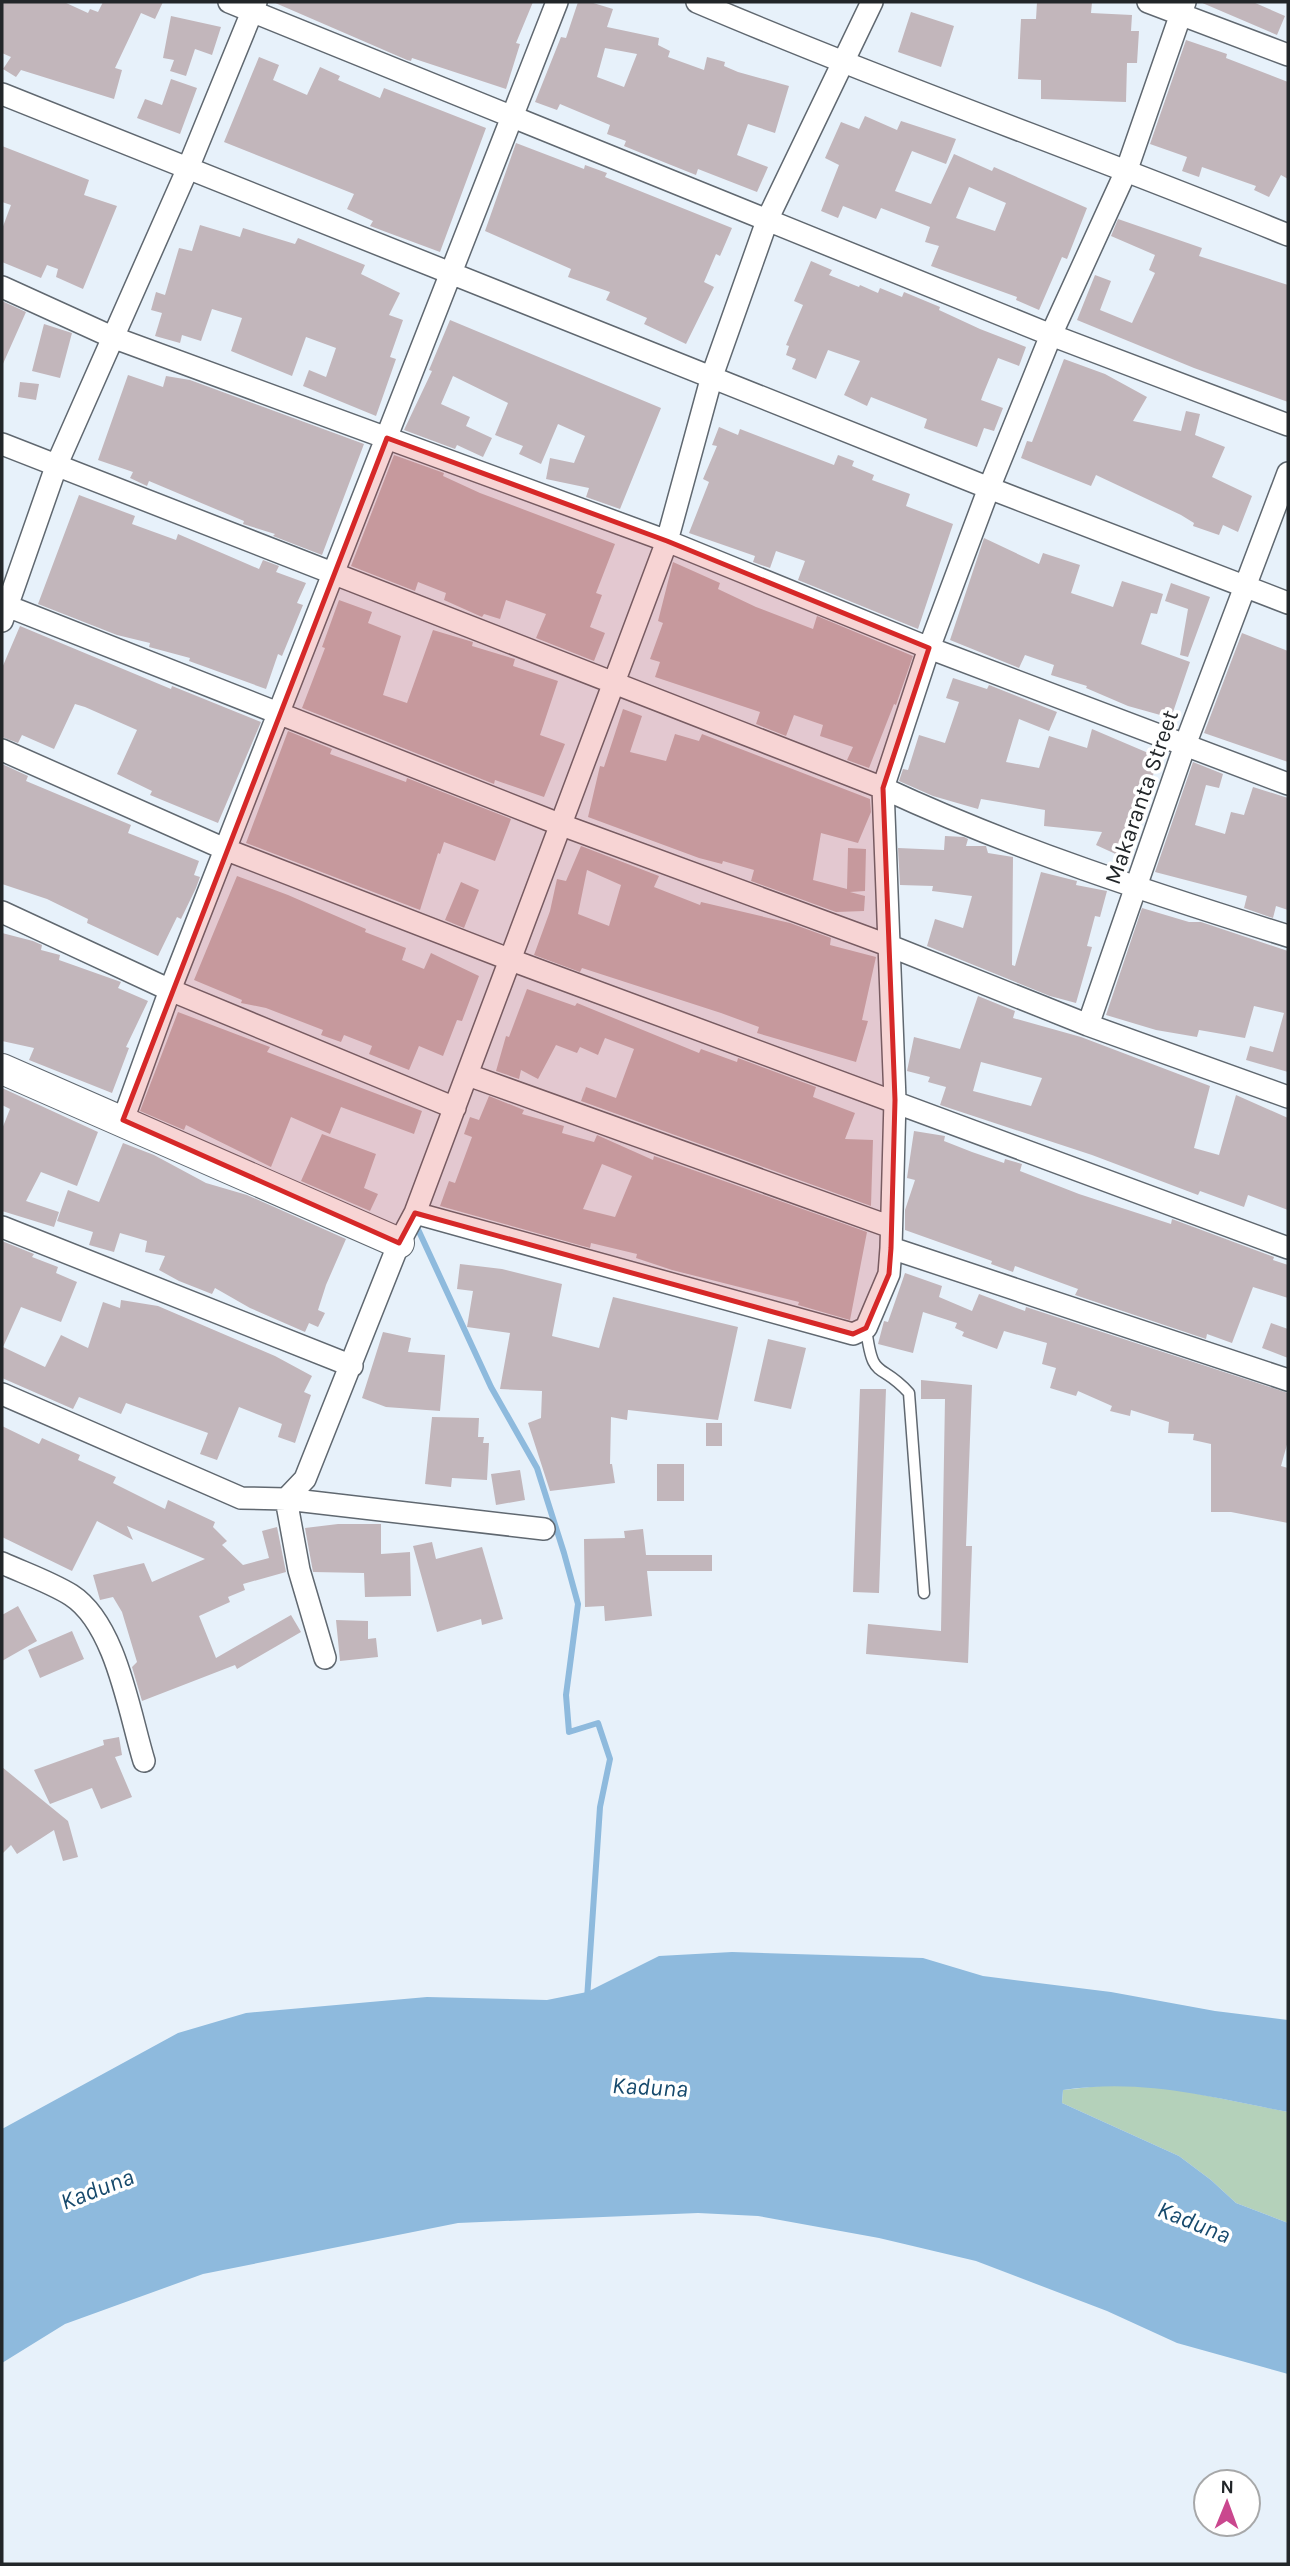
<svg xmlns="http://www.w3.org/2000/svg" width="1290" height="2566" font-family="Karla,sans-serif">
	<rect width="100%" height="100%" fill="#e7f1fa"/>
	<path fill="#b4d1ba" d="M1108,2085L1159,2086L1288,2112V2223L1236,2203L1211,2180L1179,2156L1062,2103L1063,2090Z"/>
	<path fill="#8ebadd" d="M732,1952L923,1958L983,1976L1111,1992L1215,2011L1288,2020V2112C1209,2097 1144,2078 1063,2090L1062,2103L1179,2156L1211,2180L1236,2203L1288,2223V2374L1177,2343L1107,2311L976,2261L879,2238L758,2216L698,2213L458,2223L203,2274L65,2324L2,2363V2129L178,2033L246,2013L427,1997L547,2000L587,1992L659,1956Z"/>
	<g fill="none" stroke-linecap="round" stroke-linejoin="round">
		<path stroke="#8ebadd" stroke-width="6" d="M416,1225L491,1387L537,1468L564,1553L578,1604L566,1695L569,1732L598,1723L610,1759L600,1807L587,1999"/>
	</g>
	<path fill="#c2b6bb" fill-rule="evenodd" d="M2,2H64L88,13L90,9L98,12L103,2H163L155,19L141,13L115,68L122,70L114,99L21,70L16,77L3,69L11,57L2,53Z
		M273,2H533L516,43L520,44L506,89L412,58L411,61L407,60Z
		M578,2H590L613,9L607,27L659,38L658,45L670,51L668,57L704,70L707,57L725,62L724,66L738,72L789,86L775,133L748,124L737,155L768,167L757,192L698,169L696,175L651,157L624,146L626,141L607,134L610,125L560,104L557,110L535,102L561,37L566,38ZM605,48L637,54L624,87L597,77Z
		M1037,2H1092L1091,13L1132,15L1131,31H1139L1137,63H1127L1126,102L1041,99V80L1018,79L1021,19H1036Z
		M1200,2H1253L1285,16L1277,35Z
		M911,12L954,26L941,67L898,52Z
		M171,16L221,27L212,55L195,49L186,76L170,71L174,60L163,58Z
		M1186,40L1227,54L1226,58L1288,82V179L1281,175L1269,197L1254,190L1256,186L1202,167L1199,177L1182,171L1187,157L1150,144Z
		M259,57L279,65L273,80L307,95L320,67L340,76L338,80L380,98L384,88L486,128L440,252L370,226L373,221L347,209L354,194L224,142Z
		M171,79L197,88L180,134L137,118L145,99L162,105Z
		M865,116L897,130L901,121L956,139L946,164L912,151L895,191L931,204L954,154L992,171L994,167L1087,208L1067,259L1062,257L1039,310L1016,300L1017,297L931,266L939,246L925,242L930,227L881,208L876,219L843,206L838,218L821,211L839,165L825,158L841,122L859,129ZM969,187L1006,203L995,231L956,218Z
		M516,143L584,169L585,165L607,173L605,177L732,228L720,256L716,254L704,282L714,287L686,344L644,324L647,318L606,300L610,292L568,277L571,269L485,231Z
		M2,146L89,180L84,195L117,206L83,289L56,277L58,269L47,265L41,278L2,262V229L11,205L2,202Z
		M1118,219L1202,248L1199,256L1288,285V402L1194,368L1077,320L1095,275L1111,281L1100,310L1132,323L1155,273L1149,270L1155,255L1111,236Z
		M200,225L240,237L243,228L295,244L298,238L365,265L361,274L400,293L389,315L403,320L390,357L396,359L376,416L303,386L309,370L326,377L336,348L306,337L292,376L231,351L242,318L212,309L201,341L182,335L180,343L155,336L162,313L151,310L156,292L165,295L179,248L192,251Z
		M811,261L832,270L829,275L859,287L860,285L878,293L880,288L902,297L904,292L940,307L939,310L980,329L1026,347L1019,366L998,358L984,392L981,400L1003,408L994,431L984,428L977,447L924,428L927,419L871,397L867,406L844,395L860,361L828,350L816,379L792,369L796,359L786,355L789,346L786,345L803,305L794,301Z
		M2,301L26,312L2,366Z
		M450,320L661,408L620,509L586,497L589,488L546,479L550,458L574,463L585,436L558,424L541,464L519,454L523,446L495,435L508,403L453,376L441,404L470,417L466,426L492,438L483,457L457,445L455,449L404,430L432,371L429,370Z
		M44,324L72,333L60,378L32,371Z
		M1064,359L1105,374L1147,397L1133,421L1181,431L1186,411L1200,414L1195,435L1225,447L1212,477L1252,496L1238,532L1223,525L1219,535L1193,526L1194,523L1181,515L1096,475L1091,486L1021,458L1027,441L1032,442Z
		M128,375L163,387L166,376L190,380L364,444L322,555L273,536L275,534L243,524L244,521L149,481L147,486L130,478L133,472L98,460Z
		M20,382L39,384L36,400L18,397Z
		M719,427L738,435L740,429L834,465L838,455L854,461L852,466L874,475L872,480L910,494L906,506L953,524L918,629L798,580L805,561L776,551L770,568L753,562L755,556L689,533L709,482L703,479L717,446L712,445Z
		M394,455L444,473L443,476L480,493L615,544L596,593L602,595L590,627L605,633L594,661L536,638L546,614L506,600L500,619L484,614L482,617L444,600L446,593L418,582L415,591L351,566Z
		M79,495L135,516L132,524L176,540L178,534L259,569L263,560L279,566L276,572L306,583L297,603L303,605L282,656L278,654L266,689L189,661L190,658L149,647L150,643L117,635L38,604Z
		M984,538L1039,564L1043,553L1080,565L1071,593L1113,607L1122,581L1163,594L1157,614L1151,613L1141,644L1190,662L1171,718L1128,706L1086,688L1087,686L1051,675L1054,665L1025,655L1019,668L950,640Z
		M673,562L720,583L718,589L756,607L813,629L817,616L913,656L896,705L894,704L869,768L847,760L853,747L820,736L823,725L794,715L786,736L756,724L760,712L655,677L660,662L650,659L663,623L658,621Z
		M1171,583L1210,597L1188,657L1180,655L1188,609L1165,601Z
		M339,600L372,612L368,623L401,636L383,695L407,703L433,630L473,642L472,646L515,659L513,666L558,681L540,735L565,744L544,797L495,780L494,784L302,708L325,648L322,647Z
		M20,626L171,689L172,686L261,722L218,823L150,795L152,791L117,774L137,730L85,707L75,704L54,749L22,735L18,743L2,737V668Z
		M1242,633L1288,651V762L1204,733Z
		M953,678L987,689L989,685L1057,712L1049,731L1019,719L1006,762L1039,768L1049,736L1087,748L1092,729L1160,758L1120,856L1096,845L1102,832L1044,826L1045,810L981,799L978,809L933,796L899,781L903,769L908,770L919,735L945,743L959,702L946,698Z
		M623,709L642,716L630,752L666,761L675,734L699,741L702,734L870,799L871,812L858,843L821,833L813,880L847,889L848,848L866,849L865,891L850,892L865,896L864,911L836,912L751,881L754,870L723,861L722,864L699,858L588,817L600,766L604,767Z
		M288,731L332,749L330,754L406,782L407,778L511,819L495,861L444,842L440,854L438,853L420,910L246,843Z
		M1193,762L1223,774L1219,788L1206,785L1195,825L1225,834L1231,812L1244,815L1253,787L1288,798V910L1276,906L1273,918L1244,908L1247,896L1155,872Z
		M2,764L28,776L26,781L131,825L128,833L199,861L194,875L200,877L196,888L181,919L177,917L158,956L87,923L88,919L47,899L2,884Z
		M945,836L964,837L968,839L966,846H986L988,853L1013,857L1012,965L1015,966L1041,872L1077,881L1076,885L1107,891L1100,917L1095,916L1087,946L1092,947L1076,1003L1050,996L927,946L935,919L963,928L972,896L932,891L933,886L900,885L898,848L944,850Z
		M581,846L659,876L654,887L700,905L701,902L790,923L831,938L830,945L876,957L862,1020L868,1021L856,1062L757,1033L759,1027L721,1013L582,968L580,972L534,955L550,911L557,879L566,881ZM587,870L621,885L609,926L578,914Z
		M237,876L288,895L366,929L365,932L406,948L402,960L424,969L431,953L479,976L462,1021L457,1020L443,1056L419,1046L409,1070L369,1054L372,1046L344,1035L341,1042L321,1035L323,1030L266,1008L241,1003L242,1000L194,980Z
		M461,882L479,890L464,928L445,920Z
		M1142,908L1189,922H1201L1288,951V1072L1246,1060L1250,1046L1273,1052L1284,1013L1254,1006L1245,1038L1199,1030L1197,1037L1156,1030L1106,1015Z
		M2,933L33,941L42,945L41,950L60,955L59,960L121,982L118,988L148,1001L126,1047L129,1048L112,1093L29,1060L34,1048L2,1041Z
		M527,989L575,1006L577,1003L699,1053L701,1049L737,1062L738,1058L816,1087L813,1097L855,1113L845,1139L873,1140L871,1206L581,1101L586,1087L616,1098L634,1049L605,1038L598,1055L580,1047L577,1053L556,1045L538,1079L521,1070L519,1079L496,1071L506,1036L509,1037Z
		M978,996L1015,1011L1013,1018L1081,1037L1210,1086L1194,1148L1219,1155L1236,1095L1288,1118V1210L1248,1195L1244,1207L1200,1191L1198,1195L1092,1155L940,1105L946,1087L928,1082L930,1077L907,1071L914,1037L960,1049ZM981,1062L1042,1078L1031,1106L973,1091Z
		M178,1012L270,1047L267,1052L422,1111L414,1134L341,1107L330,1134L291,1117L271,1167L186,1125L184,1130L140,1111Z
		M2,1088L98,1132L77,1186L41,1172L26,1201L59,1212L54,1227L2,1211V1129L10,1109L2,1105Z
		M489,1096L524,1110L522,1114L564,1126L562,1133L594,1142L597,1135L653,1160L654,1156L867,1232L850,1320L798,1305L799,1302L672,1270L636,1258L637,1254L591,1243L590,1248L440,1206L449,1181L455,1183L472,1137L464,1134L470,1117L479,1120ZM602,1164L632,1176L615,1217L583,1209Z
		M914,1131L945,1136L944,1141L972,1152L1004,1163L1005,1159L1022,1164L1020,1171L1079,1194L1171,1224L1172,1219L1274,1257L1273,1260L1288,1265V1298L1253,1287L1232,1343L1207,1334L1206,1339L1075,1295L1078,1289L1015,1266L1013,1272L991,1264L992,1261L905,1230V1210L915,1180L907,1178Z
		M322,1134L376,1154L364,1188L378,1194L370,1211L301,1181Z
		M123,1143L154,1155L206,1183L247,1195L346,1239L326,1285L318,1310L325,1313L318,1327L309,1323L305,1332L250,1308L215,1288L212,1294L179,1281L159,1270L165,1256L145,1252L147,1241L120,1233L114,1252L89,1245L93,1232L57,1221L68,1190L99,1202Z
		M2,1241L34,1254L32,1257L58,1267L56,1273L77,1282L61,1322L21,1307L3,1347L45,1367L61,1335L88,1348L103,1302L120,1308L121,1300L158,1306L275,1356L312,1376L304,1392L311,1395L295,1443L278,1437L282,1424L239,1407L217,1460L200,1454L208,1433L126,1403L121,1414L79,1397L73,1409L2,1378Z
		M460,1264L502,1269L562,1284L552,1336L599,1348L613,1297L738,1327L718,1420L628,1410L627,1420L611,1417L610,1464H612L615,1483L550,1491L528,1423L541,1418L542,1391L500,1389L510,1333L467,1327L473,1291L457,1289Z
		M905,1273L942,1286L939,1297L972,1311L979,1294L1025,1311L1026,1307L1288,1393V1441L1281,1466L1288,1468V1523L1231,1512H1211V1444L1193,1440L1194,1434L1168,1433L1169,1422L1131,1410L1130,1416L1110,1411L1112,1406L1078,1391L1076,1396L1050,1388L1056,1368L1042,1364L1047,1343L1004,1331L997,1349L962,1336L964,1332L955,1328L957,1323L923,1312L913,1353L878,1344L884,1321L888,1322Z
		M1271,1323L1288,1329V1358L1262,1348Z
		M383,1332L411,1338L408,1352L445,1355L440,1411L386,1407L362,1398Z
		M768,1339L806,1348L791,1409L754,1401Z
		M921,1380L972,1385L966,1546H972L968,1663L866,1654L868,1624L941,1631L945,1399H921Z
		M860,1389H886L879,1593L853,1592Z
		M432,1417L479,1418L478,1437H484L483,1443H489L487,1480L452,1478L451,1487L425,1484Z
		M706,1423H722V1446H706Z
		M2,1426L39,1444L42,1438L80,1455L78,1460L116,1477L113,1483L165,1509L168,1500L215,1522L213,1527L227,1541L222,1545L243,1565L269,1558L262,1531L277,1527L286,1572L243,1584L245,1590L228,1597L230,1602L199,1616L216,1658L291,1615L301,1632L237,1669L235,1665L142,1701L132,1667L137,1662L122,1612L113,1597L100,1600L93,1575L144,1563L152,1582L205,1559L127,1526L133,1540L97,1521L72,1571L2,1537Z
		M657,1464H684V1501H657Z
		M520,1470L525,1500L496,1505L491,1474Z
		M338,1524H381V1554L410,1552L411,1596L365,1597L364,1573L313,1572L305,1528Z
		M643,1529L646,1555H712V1571H647L652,1616L605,1621L604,1606L585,1607L584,1539L625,1538L624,1531Z
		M432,1542L436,1559L482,1547L503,1619L482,1625L481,1619L437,1632L413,1546Z
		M18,1606L37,1641L2,1661V1615Z
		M336,1620L368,1621V1639L376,1638L378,1657L340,1661Z
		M72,1631L84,1659L40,1678L28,1650Z
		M119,1737L122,1755L115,1757L132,1797L101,1809L92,1788L50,1804L34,1770L104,1745L103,1740Z
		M2,1767L68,1821L78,1857L63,1861L54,1830L17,1854L11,1845L2,1854Z"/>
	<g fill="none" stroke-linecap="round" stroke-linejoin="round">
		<defs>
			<path id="lane" d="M866,1328C873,1383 879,1360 909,1393L924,1593"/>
			<path id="street" d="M229,2L1051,335L1288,425
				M697,2C892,85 1092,155 1288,235
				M1148,2L1288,55
				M2,94L989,488L1288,603
				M2,287L112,337L667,541L929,648L1288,784
				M2,444L883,788C1014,849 1151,893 1288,936
				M2,604L559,824L890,946L1088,1025L1288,1097
				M2,621L57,464L188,168L256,2
				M2,750L227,850L511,960L1288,1248
				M2,912L170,990L455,1108
				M1088,1025L1185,745L1288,473
				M468,1075L891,1227
				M123,1120L170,990L557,2
				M415,1213L853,1334L866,1328L889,1274L891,1248L895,1100L883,788L929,648L989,488L1051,335L1127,169L1185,2
				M2,1227L352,1366
				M891,1248L1288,1380
				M2,1394L241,1498L286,1499L544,1529
				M286,1499L305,1479L399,1243L415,1213L667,541L712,376L768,218L872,2
				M286,1499L299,1570L325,1658
				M2,1563C24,1573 50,1582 71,1595C116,1624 129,1712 144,1761"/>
			<path id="secondary" d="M2,1069L399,1243"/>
		</defs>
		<use href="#lane" stroke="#606870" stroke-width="13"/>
		<use href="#street" stroke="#606870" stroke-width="24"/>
		<use href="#secondary" stroke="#606870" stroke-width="32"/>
		<use href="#lane" stroke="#fff" stroke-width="10"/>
		<use href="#street" stroke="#fff" stroke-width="21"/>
		<use href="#secondary" stroke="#fff" stroke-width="30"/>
	</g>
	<path fill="#d62828" fill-opacity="0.2" stroke="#d62828" stroke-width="5" stroke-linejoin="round" d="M387,438L667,541L929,648L883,788L895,1100L891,1248L889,1274L866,1328L853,1334L415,1213L399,1243L123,1120Z"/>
	<g text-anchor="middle" stroke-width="7" stroke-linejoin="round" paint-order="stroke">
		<g font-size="23" fill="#222629" stroke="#fff">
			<text transform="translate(1141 797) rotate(-71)" y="8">Makaranta Street</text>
		</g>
		<g font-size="24" font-style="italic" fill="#16496c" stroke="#fff">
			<text transform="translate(650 2087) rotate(3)" y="8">Kaduna</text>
			<text transform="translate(97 2189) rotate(-21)" y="8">Kaduna</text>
			<text transform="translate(1194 2222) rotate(22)" y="8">Kaduna</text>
		</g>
	</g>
	<rect width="1290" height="2566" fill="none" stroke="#222629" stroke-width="7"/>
	<g transform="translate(1227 2503) rotate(1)"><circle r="33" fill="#ffffff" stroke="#a7a8a9" stroke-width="2"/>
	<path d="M0-5L12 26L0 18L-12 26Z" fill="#ca478e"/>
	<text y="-10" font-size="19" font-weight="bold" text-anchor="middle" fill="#222629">N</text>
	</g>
</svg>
